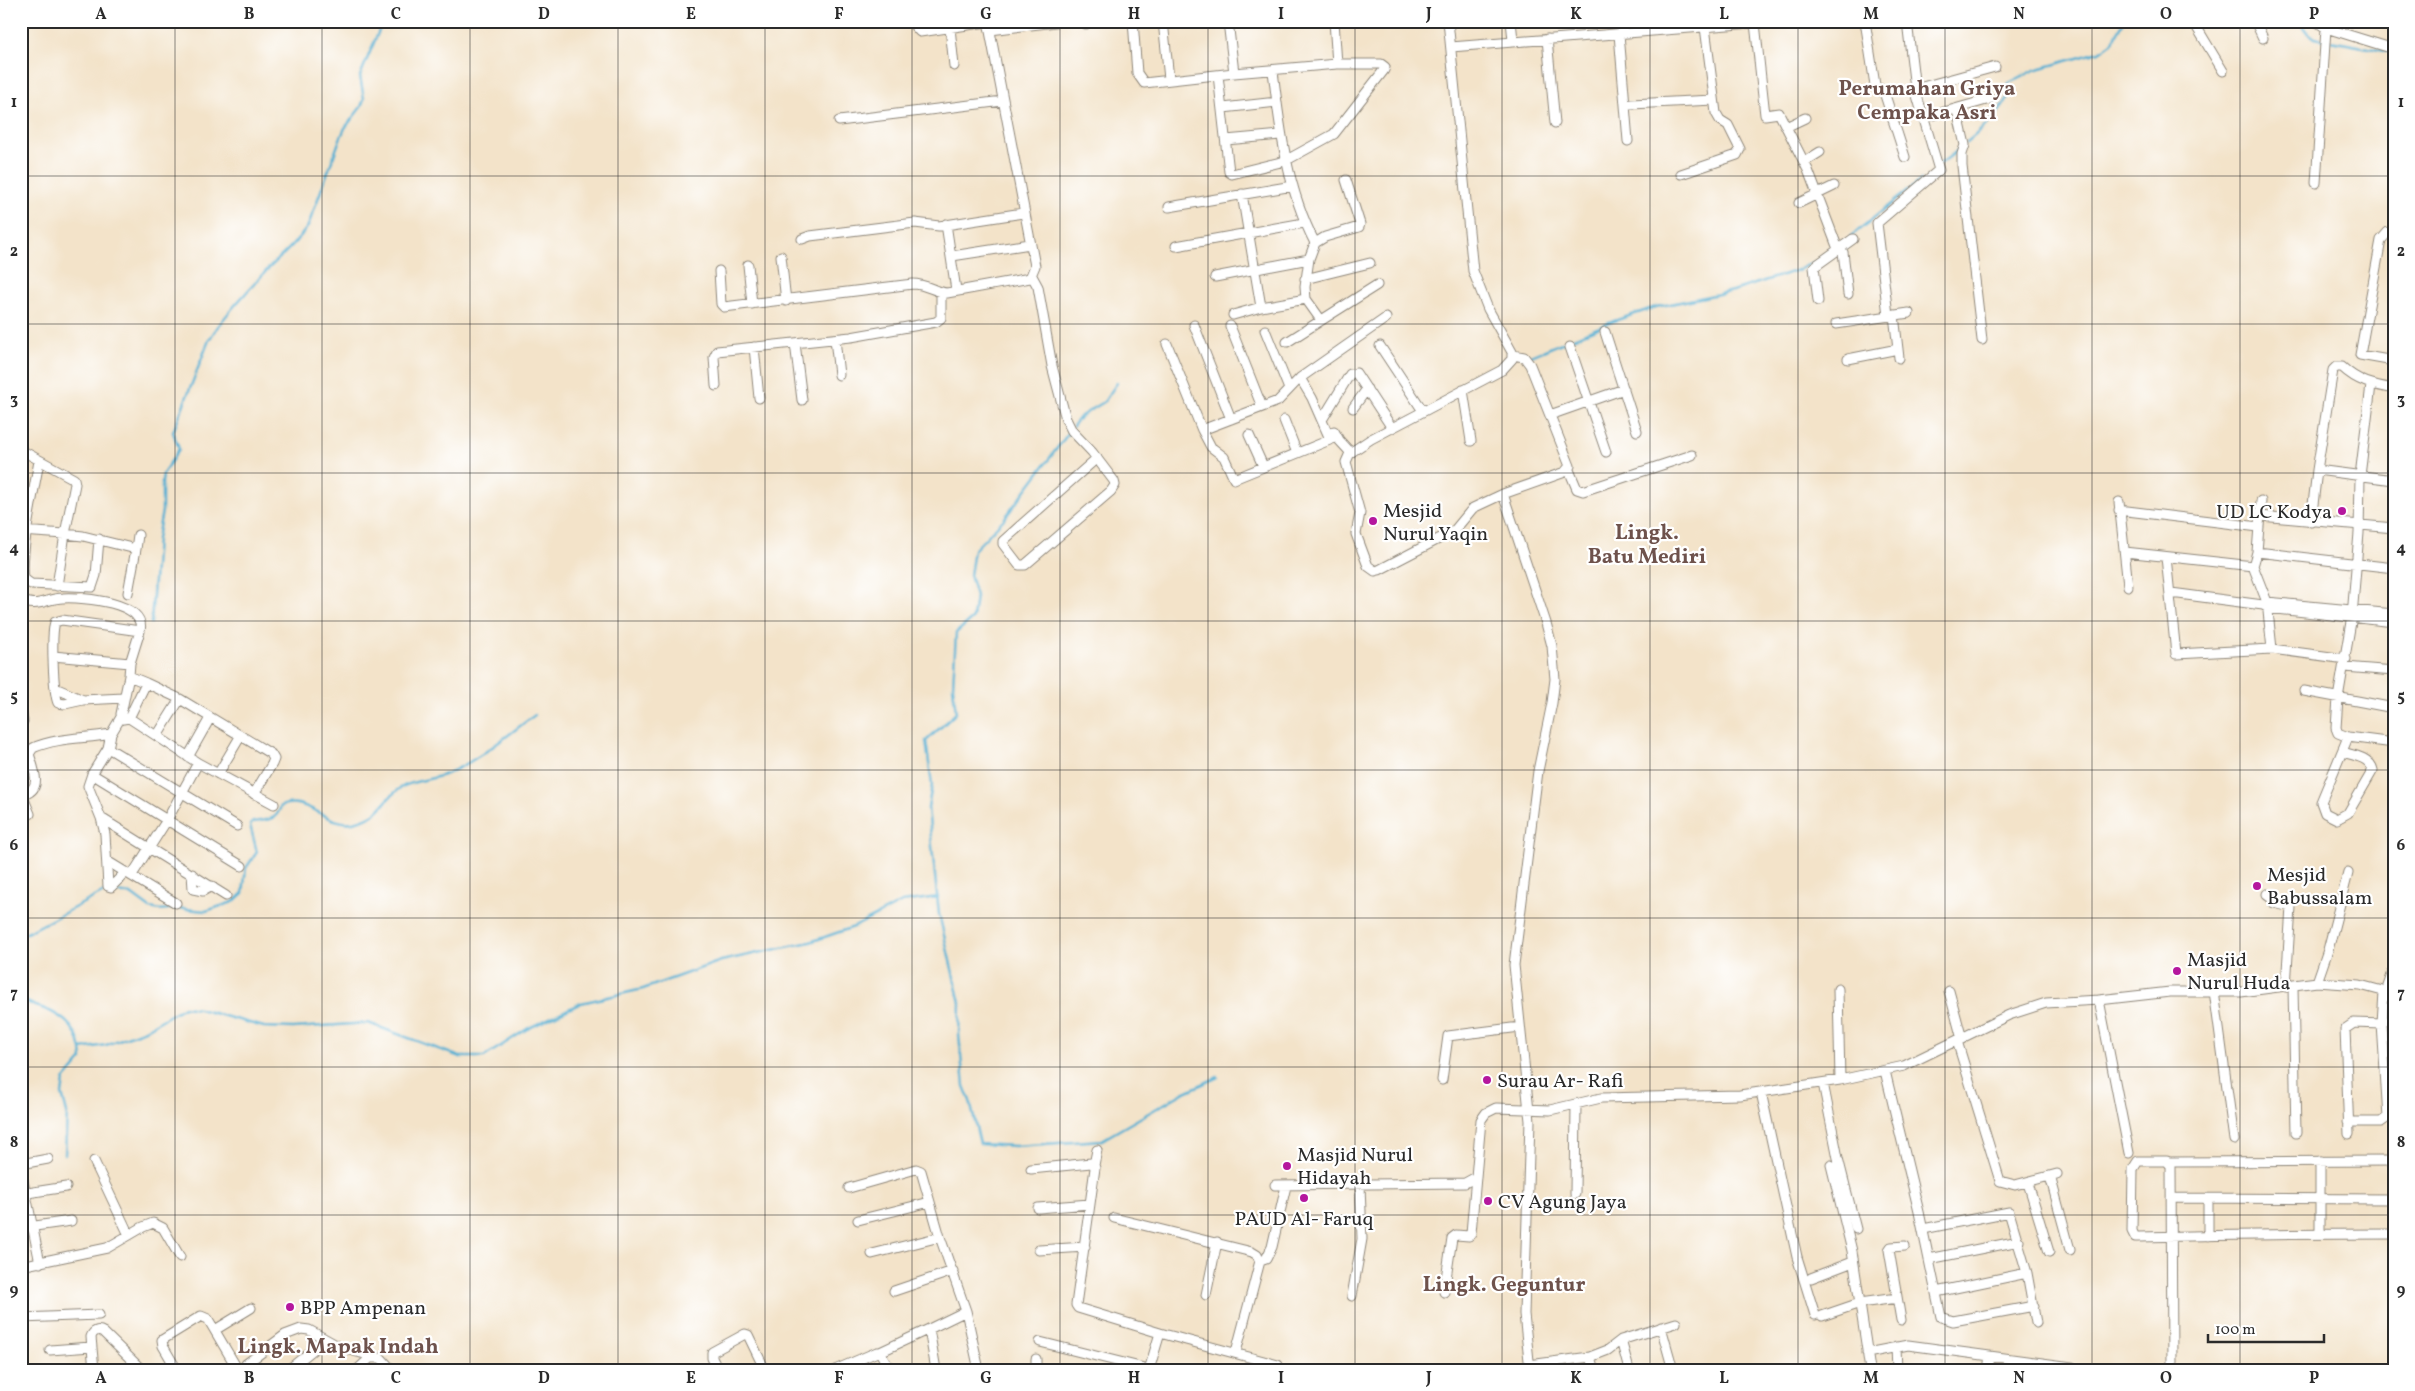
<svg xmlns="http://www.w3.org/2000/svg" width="2415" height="1391" font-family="Vollkorn,serif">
	<rect width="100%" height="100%" fill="#fff"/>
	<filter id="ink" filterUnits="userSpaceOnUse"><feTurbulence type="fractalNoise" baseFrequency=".02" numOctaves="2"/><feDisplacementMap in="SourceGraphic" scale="10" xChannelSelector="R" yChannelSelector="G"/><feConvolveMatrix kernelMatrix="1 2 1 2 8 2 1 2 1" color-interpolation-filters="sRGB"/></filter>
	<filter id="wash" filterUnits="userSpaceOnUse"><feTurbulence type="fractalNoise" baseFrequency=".0096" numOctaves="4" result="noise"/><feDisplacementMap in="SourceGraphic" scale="20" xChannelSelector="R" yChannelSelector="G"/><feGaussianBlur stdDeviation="1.12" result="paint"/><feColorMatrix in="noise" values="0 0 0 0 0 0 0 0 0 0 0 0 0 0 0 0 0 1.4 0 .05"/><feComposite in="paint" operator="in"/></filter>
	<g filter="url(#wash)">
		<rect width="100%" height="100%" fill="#f3e3c9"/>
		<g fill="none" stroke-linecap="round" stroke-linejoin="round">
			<path stroke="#56b0d3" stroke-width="2.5" d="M2299,21L2306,31L2315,38L2390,52
				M1966,143C1978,133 2001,113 2007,99C2008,95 2007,88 2009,83L2034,70L2099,52L2112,43L2124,21
				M1939,165L1962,147
				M1851,236L1921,180
				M1526,358L1614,321L1656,307L1733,291L1798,270L1814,262
				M1073,426L1081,416L1104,402L1117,383
				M1070,431L1004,519L974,550L970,575L976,596L973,618L956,633L953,687L956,713L926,741L932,785L928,808L939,914L960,1003L959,1034L964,1086L970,1101L980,1144L1015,1146L1102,1140L1183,1093L1218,1077
				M151,623L157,539L162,511V482L163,474L179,449L173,432L209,340C224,315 248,291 268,269C282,255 297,243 308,226L340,139L345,128L361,107L364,99L360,76L383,21
				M21,936L106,891L131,894L150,908L160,910L176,908L206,911L233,902L243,893L246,868L257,852L250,825L253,822C267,819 276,822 281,806C305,794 328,827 353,822C385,815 380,801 402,787C414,780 432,780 446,774C478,761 507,735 535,715
				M21,997C26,1003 35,1006 42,1008C67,1017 81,1032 82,1059L64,1080L62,1094L67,1113L65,1154
				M81,1049L106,1045L145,1030L184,1007L199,1009L264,1027L293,1028L368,1023L460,1057H484L527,1029L581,1003L643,989L721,961L810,942L854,927L902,902L938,897"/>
		</g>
	</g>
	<g filter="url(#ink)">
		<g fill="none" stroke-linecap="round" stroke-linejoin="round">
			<defs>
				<path id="minor" d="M582,21L583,22
					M910,21L920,32L988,22
					M1086,21V24
					M1133,21L1137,73L1144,83L1234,73
					M1163,21L1169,79
					M1334,21L1337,64
					M1448,21L1473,271L1488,309L1512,352V359L1502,370L1371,439L1350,453L1346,462L1360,513L1356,534L1368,566L1375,571L1379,570L1454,531L1473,508L1503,494
					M1511,21L1513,40
					M1865,21L1875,85L1884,92L1905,157
					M2193,21L2223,71
					M2255,21L2263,38
					M2316,21L2326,28L2394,49
					M1755,23L1765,115L1779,113L1808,170L1838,249L1843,252L1848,294
					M950,28L954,66
					M990,30L1056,22
					M1619,34L1628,141
					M1547,39L1555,123
					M1451,47L1778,21
					M1273,71C1280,130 1287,189 1315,243
					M1218,75L1229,172L1232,174L1285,161L1334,134L1384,70L1385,67L1381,64H1337L1234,73L1228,21
					M1915,89L1995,67
					M1631,104L1714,100
					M1223,108L1277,102
					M1957,110L1965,145L1962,154V166L1982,340
					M1923,118L1990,99
					M839,121L1003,101
					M1786,127L1805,118
					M1226,140L1280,135
					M1804,162L1820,152
					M1681,174L1737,155L1740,149L1728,125L1720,120L1716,113L1705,27
					M2316,183L2326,28
					M1242,194L1261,307
					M1799,203L1834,186
					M1169,207L1293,186
					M946,224L956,290
					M2394,232H2388L2381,240L2360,355L2394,361
					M802,239L810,236L915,223L939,226L1023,213
					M1176,246L1304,223
					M781,256L786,301
					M952,256L1030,244
					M748,265L752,304
					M719,271L721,304L724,307L913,284C926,284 935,292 947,293L1030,278L1035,266L988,21
					M1032,276L1038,287L1052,366L1066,419L1072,431L1092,452L1114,481L1115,485L1111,491L1025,565H1019L1003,544V541L1097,458
					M1215,277L1309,259
					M1305,279L1370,263
					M1818,301L1814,267L1853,239
					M1233,315L1261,307L1306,299
					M1888,315L1877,223L1939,170L1915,89L1907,21
					M1894,315L1899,358
					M1321,320L1306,299L1305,287L1309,259L1315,243L1325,237L1359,227L1360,224L1346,180
					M1836,324L1909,313
					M1194,325L1231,419
					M1230,326L1262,407
					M1265,330L1289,389
					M1605,332L1637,431
					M835,339L839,375
					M1287,342L1377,285
					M795,343L802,400
					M1167,344L1202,430L1211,447L1224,457L1234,479L1337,437
					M1380,346L1423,411
					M754,347L759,398
					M1570,347L1606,452
					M1513,355L1524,357L1530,365L1570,466L1565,472L1503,494L1546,623L1552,646L1555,679L1552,703L1538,771L1514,965L1530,1121L1524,1314L1530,1370
					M1848,359L1898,349
					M1356,373L1392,428
					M1300,378L1312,398L1330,439
					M2371,385L2360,476L2359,533L2352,616L2338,698L2336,728L2338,733L2348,737L2394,743
					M716,386L714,357L717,351L851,337L936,322L941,318V292
					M1463,390L1471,441
					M1353,408L1367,389
					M1550,415L1624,389
					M1284,420L1297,453
					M1322,420L1350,374
					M1202,430L1278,401L1300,378L1386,318
					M1334,431L1339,440L1351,453
					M1249,435L1263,466
					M21,450L74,479L75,484L65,534L83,536L136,549L128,593
					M39,461C34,492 20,550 24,579L31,584L92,587L96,575L99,539
					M1569,470L1577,489L1583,491L1692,455
					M2317,470L2394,480
					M2261,501L2257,552L2253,566L2267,602L2272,649
					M2119,502L2128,586
					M2119,510L2259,527
					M2260,516L2394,528
					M2311,522L2317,470L2333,370L2336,367H2342C2358,382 2373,385 2394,389
					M21,531L65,534L57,586
					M136,549L138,535
					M2125,552L2253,566
					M2257,552L2394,568
					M2166,557L2176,654L2272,649L2346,659
					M2171,593L2263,605
					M21,600C36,609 47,598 63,598C83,597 147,602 140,631
					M2394,614L2267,602L2263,605L2268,608L2394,622
					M53,656L130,663
					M2345,667L2394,671
					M146,683L129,676L121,714L123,719L129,718L198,763L274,804
					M55,688L83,700
					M2304,691L2394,708
					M124,698L83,700L65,704L58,703C53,691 51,634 55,622L62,620L140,631L130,663L129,676
					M21,709L23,721L21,722
					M121,717L111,734L108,748L92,774L88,786L101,818L105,834L108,886L111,887L126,872
					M129,718L146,683L180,699L271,754L274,759L272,764L254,794
					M157,736L180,699
					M108,748L237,826
					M2342,752C2353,755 2370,757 2373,770L2348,813L2337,819L2325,813L2321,802L2348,737
					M188,757L210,718
					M92,774L242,866
					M218,774L240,737
					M21,792L30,814
					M21,795C44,791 34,770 29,754L33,748C58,737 85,739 111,734
					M101,818L226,896
					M107,861L176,903
					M192,874L193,889L203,891L212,886
					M132,875L167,820L198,763
					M2267,894L2271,897L2274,903L2291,907L2286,987
					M2317,982L2328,950L2348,873
					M2293,987L2296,1133
					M1838,989L1840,1080
					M1949,991L1962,1039
					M2214,991L2234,1140
					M2386,992L2394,969
					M2099,1000L2129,1153
					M1957,1041L2000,1181L2015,1185L2057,1174
					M1885,1071L1919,1212L1941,1317L1953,1321L2034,1306
					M1442,1080L1448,1036L1520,1027
					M1823,1083L1838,1158L1856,1229
					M1761,1092L1797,1257L1815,1315
					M2348,1122H2381L2388,1117L2382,1024L2384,992
					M2349,1134L2345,1029L2354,1023L2382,1024
					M94,1161L129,1235
					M2169,1162L2394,1161
					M21,1164L48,1159
					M1094,1165L1097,1150
					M1831,1165L1852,1251L1870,1370
					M1031,1169L1091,1163L1094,1165L1095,1168L1076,1305L1078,1308L1160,1333L1149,1370
					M21,1171L40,1263
					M2050,1176L2070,1250
					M2028,1183L2049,1252
					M1275,1185L1465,1183L1476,1177L1481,1120L1486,1113L1496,1108L1550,1110L1601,1098L1740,1095L1840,1080L1904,1066L2009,1015L2046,1003L2099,1000L2170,992H2241L2317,982L2360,985L2394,994
					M849,1188L916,1169L921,1171L940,1237L966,1311L979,1370
					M21,1194L66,1187
					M1575,1194L1576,1104
					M2171,1198L2394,1199
					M2208,1199V1236
					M1038,1208L1090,1204
					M1114,1218L1252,1252L1257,1255L1260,1261
					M858,1220L930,1202
					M21,1228L71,1221
					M1923,1229L2009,1212L2027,1273L2036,1323
					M2320,1234V1161
					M1039,1250L1085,1247
					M872,1254L940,1237
					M1929,1259L2019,1241
					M1260,1261L1266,1259L1272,1247L1286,1186
					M21,1266L107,1248L143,1227L153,1223L163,1228L180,1257
					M1811,1278L1853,1262
					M894,1291L953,1271
					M1444,1292L1452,1238L1456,1235L1469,1236L1471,1233L1476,1177
					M1936,1292L2027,1273
					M1206,1295L1217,1242
					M1352,1296L1362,1239L1360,1185
					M1822,1316L1860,1303L1897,1298
					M21,1318L99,1315
					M1901,1320L1889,1250L1891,1247L1905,1246
					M1661,1327L1673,1370
					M929,1329L966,1311
					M215,1330L251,1308
					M1160,1333L1278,1365L1279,1370
					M1621,1340L1629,1370
					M1040,1342L1152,1370
					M1896,1347L1897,1370
					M50,1350L91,1347
					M880,1352L929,1329L936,1370
					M1236,1352L1260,1261
					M1867,1353L1908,1345L2072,1367L2076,1370
					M1590,1357L1608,1350L1621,1340L1676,1323
					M370,1358H381L392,1370
					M1529,1365L1590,1357L1594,1370
					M1036,1369V1359
					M94,1370L91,1337C93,1331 98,1329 103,1332L142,1370
					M177,1370L163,1346L162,1340L201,1316L208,1319L238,1370
					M255,1370L246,1364L285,1335L301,1329L309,1330L340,1347L368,1355L370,1358L357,1370
					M288,1370L325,1340
					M718,1370L712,1358V1352L745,1334L748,1335L765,1370
					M835,1370L877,1352H880L890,1370
					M1012,1370H1037
					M1988,1370L1990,1356
					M2172,1370L2171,1166L2167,1161H2138L2133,1169L2132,1231L2135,1237H2139C2224,1235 2309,1234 2394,1234"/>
			</defs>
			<use href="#minor" stroke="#8f877a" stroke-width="11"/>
			<use href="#minor" stroke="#fff" stroke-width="9"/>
		</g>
	</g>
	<path fill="none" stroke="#2b2b2b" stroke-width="1" stroke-opacity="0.55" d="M175,21V1370M322,21V1370M470,21V1370M618,21V1370M765,21V1370M912,21V1370M1060,21V1370M1208,21V1370M1355,21V1370M1502,21V1370M1650,21V1370M1798,21V1370M1945,21V1370M2092,21V1370M2240,21V1370M21,176H2394M21,324H2394M21,473H2394M21,621H2394M21,770H2394M21,918H2394M21,1067H2394M21,1215H2394"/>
	<g fill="#b5179e" stroke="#fff" stroke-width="2">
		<circle cx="2342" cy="511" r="5"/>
		<circle cx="1373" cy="521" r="5"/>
		<circle cx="2257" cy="886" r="5"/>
		<circle cx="2177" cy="971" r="5"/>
		<circle cx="1487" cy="1080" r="5"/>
		<circle cx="1287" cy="1166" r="5"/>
		<circle cx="1304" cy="1198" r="5"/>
		<circle cx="1488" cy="1201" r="5"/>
		<circle cx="290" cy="1307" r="5"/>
	</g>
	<g text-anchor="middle" stroke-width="4.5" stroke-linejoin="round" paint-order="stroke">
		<g font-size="20" fill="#2b2b2b" stroke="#fff" text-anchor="start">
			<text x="1383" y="517">Mesjid<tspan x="1383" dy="23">Nurul Yaqin</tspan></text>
			<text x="2332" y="518" text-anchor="end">UD LC Kodya</text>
			<text x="2267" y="881">Mesjid<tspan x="2267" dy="23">Babussalam</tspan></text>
			<text x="2187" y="966">Masjid<tspan x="2187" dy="23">Nurul Huda</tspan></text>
			<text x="1497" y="1087">Surau Ar- Rafi</text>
			<text x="1297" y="1161">Masjid Nurul<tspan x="1297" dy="23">Hidayah</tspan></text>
			<text x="1498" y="1208">CV Agung Jaya</text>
			<text x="1304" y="1225" text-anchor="middle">PAUD Al- Faruq</text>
			<text x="300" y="1314">BPP Ampenan</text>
		</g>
		<g font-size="21" font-weight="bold" fill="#6e524c" stroke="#fff">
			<text x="1927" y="95">Perumahan Griya<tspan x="1927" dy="24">Cempaka Asri</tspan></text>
			<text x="1647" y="539">Lingk.<tspan x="1647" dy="24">Batu Mediri</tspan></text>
			<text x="1504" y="1291">Lingk. Geguntur</text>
			<text x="338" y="1353">Lingk. Mapak Indah</text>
		</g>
	</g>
	<rect width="2415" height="1391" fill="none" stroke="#fff" stroke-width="55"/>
	<path d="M2208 1334v8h116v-8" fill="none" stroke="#2b2b2b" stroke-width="2.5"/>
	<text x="2215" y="1334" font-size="15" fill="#2b2b2b" stroke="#ffffff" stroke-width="4" paint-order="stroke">100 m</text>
	<rect x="28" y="28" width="2360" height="1336" fill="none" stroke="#2b2b2b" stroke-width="2"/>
	<g font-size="16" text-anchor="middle" font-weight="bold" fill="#2b2b2b">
		<text x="101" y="19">A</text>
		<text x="249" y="19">B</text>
		<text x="396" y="19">C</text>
		<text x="544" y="19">D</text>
		<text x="691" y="19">E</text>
		<text x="839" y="19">F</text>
		<text x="986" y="19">G</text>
		<text x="1134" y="19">H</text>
		<text x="1281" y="19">I</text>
		<text x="1429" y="19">J</text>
		<text x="1576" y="19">K</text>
		<text x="1724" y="19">L</text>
		<text x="1871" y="19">M</text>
		<text x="2019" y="19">N</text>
		<text x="2166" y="19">O</text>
		<text x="2314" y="19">P</text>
		<text x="14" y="107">1</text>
		<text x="2401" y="107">1</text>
		<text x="14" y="256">2</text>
		<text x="2401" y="256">2</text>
		<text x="14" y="404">3</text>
		<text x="2401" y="404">3</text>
		<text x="14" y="553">4</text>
		<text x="2401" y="553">4</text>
		<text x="14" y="701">5</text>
		<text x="2401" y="701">5</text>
		<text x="14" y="850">6</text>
		<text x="2401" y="850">6</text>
		<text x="14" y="998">7</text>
		<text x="2401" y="998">7</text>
		<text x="14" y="1147">8</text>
		<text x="2401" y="1147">8</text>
		<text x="14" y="1295">9</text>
		<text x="2401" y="1295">9</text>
		<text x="101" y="1383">A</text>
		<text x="249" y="1383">B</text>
		<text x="396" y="1383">C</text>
		<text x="544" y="1383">D</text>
		<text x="691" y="1383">E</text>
		<text x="839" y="1383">F</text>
		<text x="986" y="1383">G</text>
		<text x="1134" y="1383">H</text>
		<text x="1281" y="1383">I</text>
		<text x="1429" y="1383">J</text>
		<text x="1576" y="1383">K</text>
		<text x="1724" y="1383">L</text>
		<text x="1871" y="1383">M</text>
		<text x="2019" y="1383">N</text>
		<text x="2166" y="1383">O</text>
		<text x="2314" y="1383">P</text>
	</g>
</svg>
